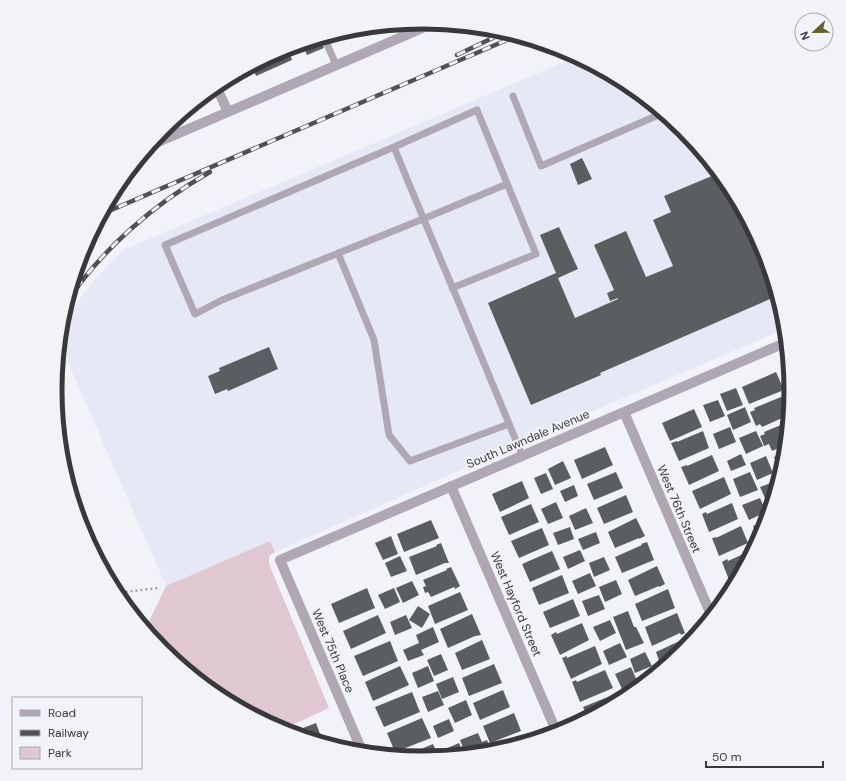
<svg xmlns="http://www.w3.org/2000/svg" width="846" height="781" font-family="'DM Sans',sans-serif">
	<rect width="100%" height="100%" fill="#f2f3f8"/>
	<path fill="#e6e8f5" d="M576,57L628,84L684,130L730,186L764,250L784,319L785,329L605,406L275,552L270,541L166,586L59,342L60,331L70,313L90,285L123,250Z"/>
	<path fill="#dfc8d2" d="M270,541L275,552L269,556V564L329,708L281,730L218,697L162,651L145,630L166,586Z"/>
	<path fill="#5a5e61" d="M350,29L352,34L336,41L333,35Z
		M320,39L324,48L307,55L302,44Z
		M282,50L284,54L289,51L292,60L256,76L253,68L250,69V67Z
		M582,158L592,179L578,185L570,164Z
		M719,173L723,178L727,188L730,187L764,250L777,296L600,373L601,375L531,405L488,303L556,273L540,235L559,227L578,269L558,278L575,318L618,299V298L610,301L607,293L614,290L594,245L626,231L646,277L673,266L653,220L671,212L664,196Z
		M269,347L278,369L228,391L227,389L215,394L208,376L220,371L219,368Z
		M776,372L784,390L749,404L742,387Z
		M736,388L743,405L727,411L720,394Z
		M786,395L790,406L789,415L762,427L760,424L756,426L750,412L755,410L754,408Z
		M718,400L725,416L710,422L703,405Z
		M745,407L751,422L733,430L727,415Z
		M694,409L702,427L670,441L662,423Z
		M788,422L786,445L772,451L769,444L764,446L760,436L765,434L764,432Z
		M730,427L736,442L719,449L713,434Z
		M703,431L709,448L679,461L671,443L677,441V442Z
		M756,431L763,446L746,454L739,438Z
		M605,447L613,465L582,479L574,460Z
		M785,452L784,463L781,474L774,457Z
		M741,454L746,465L731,471L727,461Z
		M712,455L719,471L689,485L681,467L687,465V466Z
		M766,456L773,473L757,480L750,463Z
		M563,461L571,478L555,485L548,469Z
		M616,472L623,488L594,500L587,484Z
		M750,472L758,490L740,497L733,479Z
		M546,473L553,489L541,494L534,478Z
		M724,477L731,494L700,509L692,491Z
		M522,481L529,498L500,512L492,494Z
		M776,481L778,484L772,503L768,505L760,487Z
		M574,485L578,496L565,502L560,491Z
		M626,495L633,512L604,524L597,508Z
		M760,498L766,512L749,520L742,505Z
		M556,502L563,518L548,524L541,509Z
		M732,503L738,519L709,532L702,514L706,512L707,514Z
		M531,504L539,522L509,535L501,517Z
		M586,508L593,523L575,530L569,516Z
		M636,518L645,536L639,539V538L615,548L608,532Z
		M431,520L439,538L404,552L397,534Z
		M767,521L763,532L759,541L753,526Z
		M741,526L748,543L719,556L712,538L718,537Z
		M570,527L574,539L558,545L553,533Z
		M542,528L549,545L519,558L511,541Z
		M596,532L600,543L583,550L578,539Z
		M391,536L398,554L383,560L375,543Z
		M647,542L654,560L622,573L615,557L642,545L641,544Z
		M441,543L449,563H445L416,575L409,557L437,546L436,545Z
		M580,550L585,561L568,569L563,557Z
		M752,550V552L740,575L729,580L722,562L727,559L728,561Z
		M552,551L560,569L530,582L522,564Z
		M400,556L407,571L391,577L385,563Z
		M604,557L610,570L594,577L589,563Z
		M657,566L665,584L659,587V586L635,596L628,580Z
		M451,567L460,586L455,589L454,587L431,597L428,592L425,593L423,587L426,586L423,580L447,570L446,569Z
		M590,573L596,586L578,594L572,581Z
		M562,575L569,593L539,605L532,588Z
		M616,580L622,594L605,602L599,587Z
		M412,581L419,595L403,603L396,588Z
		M367,588L375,608L339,623L331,604Z
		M394,588L400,602L385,609L378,595Z
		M668,589L675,608L642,621L635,604Z
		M460,592L468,610L435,624L428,606Z
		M599,595L605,609L588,616L582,601Z
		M573,599L580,616L550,628L543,612Z
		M418,606L430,614L422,628L409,620Z
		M628,611L634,627H636L644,643L626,650L613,617Z
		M677,613L685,633L681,635L680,633L652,646L645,627Z
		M472,614L481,635L475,636L448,648L440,629Z
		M378,615L386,633L351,649L343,631Z
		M406,615L412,628L395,635L390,622Z
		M610,620L616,633L600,641L593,627Z
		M582,623L589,640L560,655L551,635L556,632L557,634Z
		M433,627L439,642L421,650L424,655L408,661L403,650L419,643L416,635Z
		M688,637L690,643L683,651L662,669L656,652Z
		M482,640L490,659L462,670L455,653Z
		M390,641L398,661L363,676L354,656Z
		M620,643L627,657L609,665L603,651Z
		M595,646L602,664L571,679L562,658L567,656V658Z
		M645,652L652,666L635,673L630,659Z
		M441,654L448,670L434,676L427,660Z
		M494,664L502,683L469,696L462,678Z
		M400,666L409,685L373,701L365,682Z
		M428,666L434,681L418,688L412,673Z
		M631,667L638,683L622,689L615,674Z
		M605,670L613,688L580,702L572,682L576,680L577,682Z
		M453,677L459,692L442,699L436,684Z
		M503,690L510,707L480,720L473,703Z
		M438,691L444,705L428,712L422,697Z
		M412,692L420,712L384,727L375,707Z
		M615,694L619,702L588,718L583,707Z
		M466,700L472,715L455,723L448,708Z
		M514,713L521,731L490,743L483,726Z
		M422,718L431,738L395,752L387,733Z
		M449,719L454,731L438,738L433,726Z
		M316,723L323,742L321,743L290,733Z
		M478,733L482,742L487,740L489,745L483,747L485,753L466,755L460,740Z
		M523,737L525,743L495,752L493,750Z
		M459,743L464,755L446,757L443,750Z
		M433,744L439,757L423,759L402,757Z"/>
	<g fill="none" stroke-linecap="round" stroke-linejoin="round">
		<path stroke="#a1a2a5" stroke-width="2.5" stroke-dasharray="2 3" stroke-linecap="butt" d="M116,595L125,592L158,588"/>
		<path stroke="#afa7b4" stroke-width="7" d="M324,37L336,65
			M513,96L541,166L663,113
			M394,147L477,110L536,254L452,288
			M507,184L423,219L222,300L195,314L165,245L394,147C415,199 437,251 459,303L522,455
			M338,253L374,340L389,435L410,461L509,424"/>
		<path stroke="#afa7b4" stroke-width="10" d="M216,86L228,112
			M149,146L434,23
			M624,412L712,617
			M451,486L557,733
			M363,753L280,560L787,342"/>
		<defs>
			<path id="rail" d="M457,55L505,32
				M102,214L516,36
				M66,303C102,249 154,204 210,172"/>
		</defs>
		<use href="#rail" stroke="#515153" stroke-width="4.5"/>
		<use href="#rail" stroke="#f2f3f8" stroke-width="3" stroke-dasharray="9" stroke-linecap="butt"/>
	</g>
	<g text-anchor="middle" stroke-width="4" stroke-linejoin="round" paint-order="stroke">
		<g font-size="12" fill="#39393b" stroke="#f2f3f8">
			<text transform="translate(528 439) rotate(-23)" y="4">South Lawndale Avenue</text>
			<text transform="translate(679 509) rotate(67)" y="4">West 76th Street</text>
			<text transform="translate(516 604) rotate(67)" y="4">West Hayford Street</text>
			<text transform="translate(333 651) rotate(67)" y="4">West 75th Place</text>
		</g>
	</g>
	<path d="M0 0H846V781H0ZM62 390a361 361 0 1 1 722 0a361 361 0 1 1-722 0Z" fill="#f2f3f8" fill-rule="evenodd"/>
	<path fill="none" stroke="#39393b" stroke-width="5" d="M62 390a361 361 0 1 1 722 0a361 361 0 1 1-722 0Z"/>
	<rect x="12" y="697" width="130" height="72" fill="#f2f3f8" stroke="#a8a9ac"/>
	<rect x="20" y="710" width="20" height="6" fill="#afa7b4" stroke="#a8a9ac"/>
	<text x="48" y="717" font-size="12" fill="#39393b">Road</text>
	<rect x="20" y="730" width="20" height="6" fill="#515153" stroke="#a8a9ac"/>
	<text x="48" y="737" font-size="12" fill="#39393b">Railway</text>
	<rect x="20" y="747" width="20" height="12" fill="#dfc8d2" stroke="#a8a9ac"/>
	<text x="48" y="757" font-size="12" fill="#39393b">Park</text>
	<g transform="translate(814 32) rotate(248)"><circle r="19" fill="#f2f3f8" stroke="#a8a9ac"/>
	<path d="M0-3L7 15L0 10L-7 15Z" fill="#645f2c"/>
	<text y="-6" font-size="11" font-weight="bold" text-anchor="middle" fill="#39393b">N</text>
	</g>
	<path d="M706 761v6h117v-6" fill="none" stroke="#39393b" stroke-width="2"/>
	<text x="712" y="761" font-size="12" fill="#39393b" stroke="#f2f3f8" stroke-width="3" paint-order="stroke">50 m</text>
</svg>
